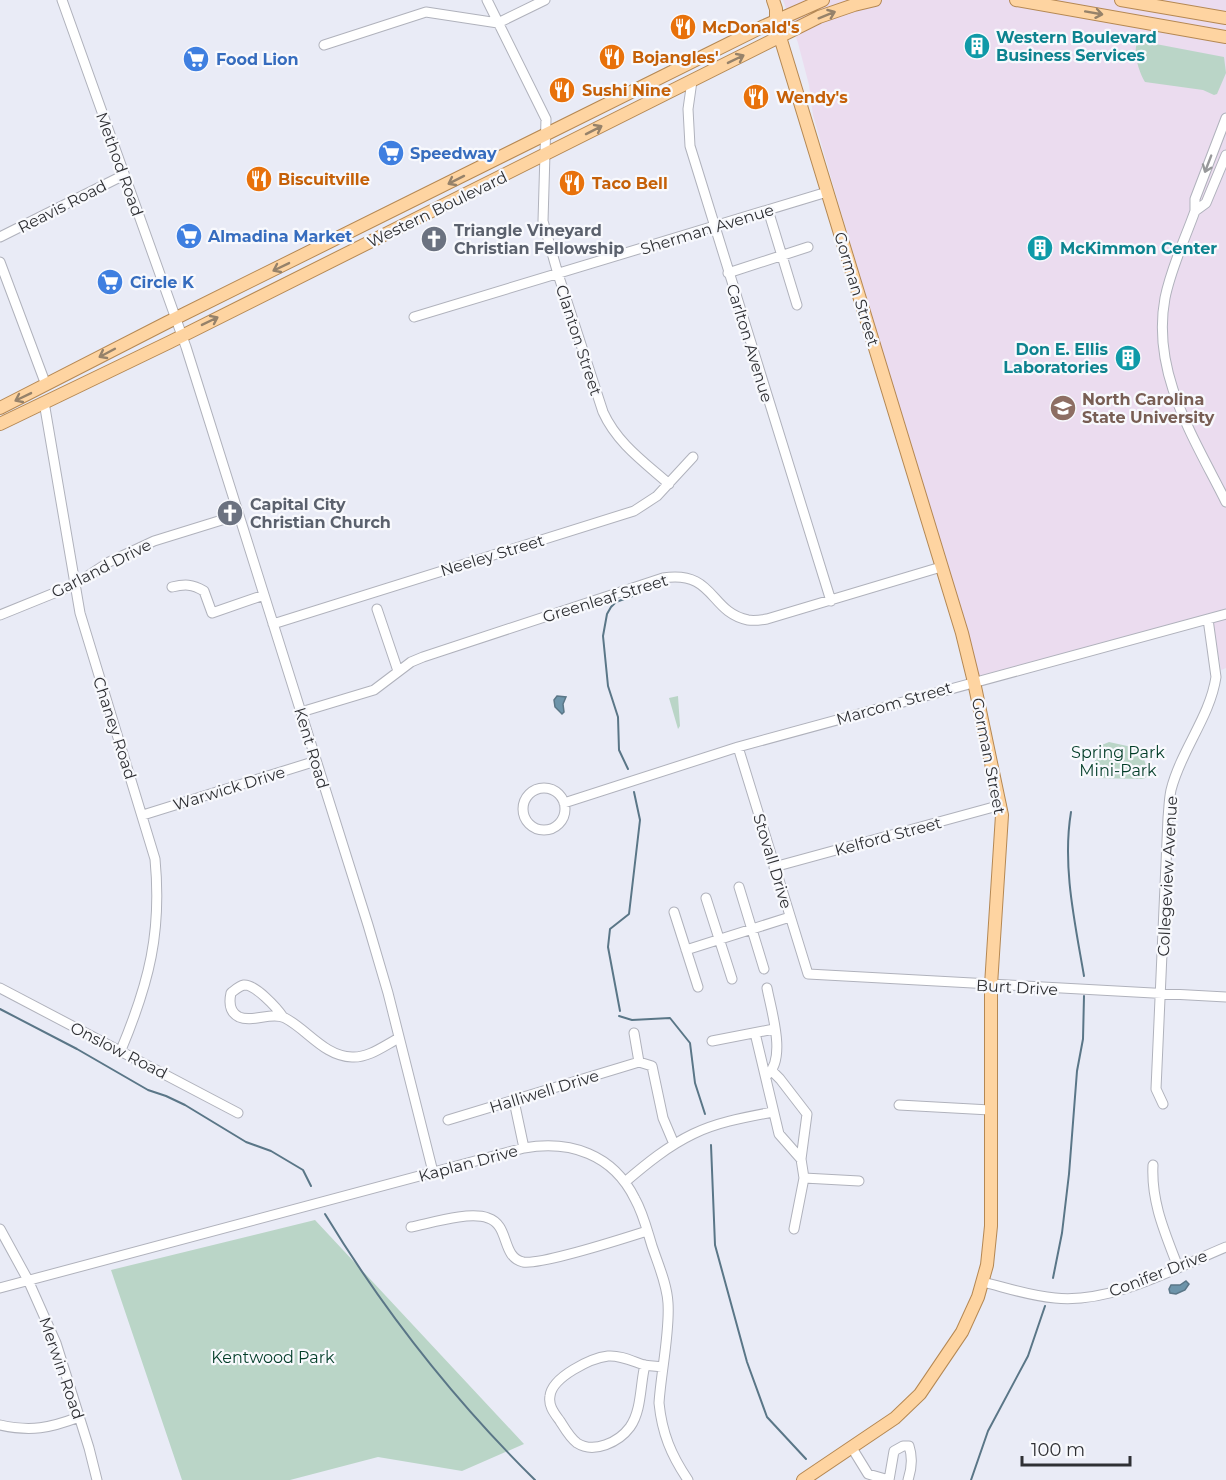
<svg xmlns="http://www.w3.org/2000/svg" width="1226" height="1480" font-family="Montserrat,sans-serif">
	<rect width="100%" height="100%" fill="#e9ebf6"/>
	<path fill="#ebdcef" d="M783,0H1226V668L1221,670L1211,614L980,678L838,202L813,115L809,85L798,43Z"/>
	<path fill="#bad5c7" d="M1140,41L1224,57L1226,73L1217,94L1214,95L1203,90L1145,82C1139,72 1133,53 1137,43Z
		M678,696L680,726L678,729L669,698Z
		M1109,742L1141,749L1149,776L1143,779L1093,778L1090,772L1102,745Z
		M315,1220L524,1444L462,1471L378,1457L290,1480H182L111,1270Z"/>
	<path fill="#6d94aa" stroke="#5a7687" stroke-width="1.5" d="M557,696L566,697L563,704L564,712L562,714L555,707L554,700Z
		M1186,1281L1189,1284L1185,1290L1176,1294L1170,1293L1169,1289L1171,1285H1180Z"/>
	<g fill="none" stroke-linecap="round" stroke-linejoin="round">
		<path stroke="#5a7687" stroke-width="2" d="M628,769L619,750L618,717L608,686L603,636L607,614L611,607L616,602L641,593
			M1071,812C1062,866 1075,923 1084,976
			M0,1009L77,1049L148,1090L166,1096L185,1105L246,1142L271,1151L303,1170L311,1186
			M620,1011L608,947L610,929L629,914L640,820L634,792
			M619,1016L632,1020L670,1018L690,1043L695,1083L705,1114
			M711,1145L715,1245L747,1362L767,1417L806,1459
			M325,1214C384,1311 454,1400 535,1480
			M1053,1278L1062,1233L1069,1174L1077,1071L1083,1039L1084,996
			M971,1480L988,1431L1028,1356L1045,1306"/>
		<defs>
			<path id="minor" d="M62,0L186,347L368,925L388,993L433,1172
				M487,0L546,119L543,221L558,274L603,412C617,443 644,462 669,484
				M324,45L426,12L498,23L545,0
				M692,81L688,109L690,146L831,601
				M1226,118L1195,199V211C1185,239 1171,268 1165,298C1151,373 1194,438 1226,502
				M768,210L797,305
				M1195,211L1206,203L1226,155
				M0,237L124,175
				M0,262L46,385
				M728,273L808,247
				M414,317L827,192
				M44,402L80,613L155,859C162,932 149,983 121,1050
				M172,587C185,584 192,584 204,591L212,613L264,595
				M377,609L398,671
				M0,615L74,585L109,562L154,541L238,515
				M273,624L634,511L657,496L693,457
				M301,712L374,690L411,662L423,657L663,578C715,570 709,612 748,620C754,621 761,620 767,619L941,567
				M738,747L808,974L1226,997
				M523 809a21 21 0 1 1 42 0a21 21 0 1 1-42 0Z
				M564,803L738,747L1226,614
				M143,815L316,761
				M774,867L1001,805
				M739,887L764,969
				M706,898L732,979
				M674,912L698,987
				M686,950L790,917
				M0,988L238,1113
				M283,1017C277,1008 255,984 244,985C239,986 235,990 231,993C229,1002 229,1012 239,1017C253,1023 272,1011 285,1018C308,1030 324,1056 352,1057C369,1058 385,1045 399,1038
				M634,1033L639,1062L652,1066L663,1118L674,1144
				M755,1033L779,1134L801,1159
				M712,1041L774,1029
				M772,1071L780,1079L807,1114L801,1159L804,1178L794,1229
				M767,1075C787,1059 771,1010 767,988
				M514,1101L524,1148
				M1163,1104L1156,1089L1168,818C1169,808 1169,799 1171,790C1181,750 1210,717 1216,677L1208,619
				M899,1105L990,1110
				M448,1120L639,1062
				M1153,1165C1151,1202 1165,1233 1178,1267
				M804,1178L859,1181
				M625,1182C646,1164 668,1146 693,1134C717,1122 747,1117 773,1112
				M411,1227C431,1223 469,1211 488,1218C510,1225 501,1257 523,1262C542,1265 625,1238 647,1231
				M0,1229L28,1280L56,1343L89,1448L97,1480
				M983,1282C1007,1288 1030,1296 1055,1298C1112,1304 1175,1268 1226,1247
				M0,1288L524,1148C570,1140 613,1154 635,1199C643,1213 647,1230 652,1246C658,1264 667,1284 668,1303C670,1332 661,1372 659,1403C662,1433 671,1455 688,1480
				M645,1365C640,1384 642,1410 630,1427C619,1442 594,1454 577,1443C570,1438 565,1429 560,1421C555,1414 548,1406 550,1396C552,1377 591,1358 608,1356C620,1355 632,1361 644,1365C649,1366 656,1366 662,1367
				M0,1425C31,1432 50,1428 79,1417
				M852,1448L868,1474L889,1480L894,1451L903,1446H909C913,1458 912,1468 908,1480"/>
			<path id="major" d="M773,0L776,9V21L780,37L962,633L974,682L1002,815L991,985V1226L987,1265L978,1297L962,1332L920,1394L895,1418L803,1480
				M1016,0L1226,37
				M1121,0L1226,18
				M0,408L166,323L762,27L823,0
				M0,424L170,342L819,17L854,5L875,0"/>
		</defs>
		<use href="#minor" stroke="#b0b2bc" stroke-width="11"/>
		<use href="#major" stroke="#b58853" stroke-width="14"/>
		<use href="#minor" stroke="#fff" stroke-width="9"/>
		<use href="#major" stroke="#fed4a1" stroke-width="12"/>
	</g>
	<defs><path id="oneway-shaft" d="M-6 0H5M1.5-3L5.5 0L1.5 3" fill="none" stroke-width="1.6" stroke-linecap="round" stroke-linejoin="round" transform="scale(1.5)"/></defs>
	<g stroke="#96826a">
		<use href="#oneway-shaft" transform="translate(1094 13) rotate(10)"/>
		<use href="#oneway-shaft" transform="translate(827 15) rotate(-22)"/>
		<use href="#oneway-shaft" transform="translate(736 59) rotate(-26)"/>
		<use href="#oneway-shaft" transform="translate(594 130) rotate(-27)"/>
		<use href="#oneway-shaft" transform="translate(456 180) rotate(153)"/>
		<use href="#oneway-shaft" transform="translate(281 267) rotate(154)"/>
		<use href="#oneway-shaft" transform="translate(210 321) rotate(-26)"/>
		<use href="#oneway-shaft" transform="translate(107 353) rotate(152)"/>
		<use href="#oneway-shaft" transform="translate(23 397) rotate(154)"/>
	</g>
	<use stroke="#97989a" href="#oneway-shaft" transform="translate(1208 164) rotate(111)"/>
	<defs>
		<symbol id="restaurant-disc" viewBox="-11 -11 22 22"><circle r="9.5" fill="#e8710a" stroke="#f8f9fd"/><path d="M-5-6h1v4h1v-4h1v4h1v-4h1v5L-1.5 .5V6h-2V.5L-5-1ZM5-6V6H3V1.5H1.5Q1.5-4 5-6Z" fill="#fff"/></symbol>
		<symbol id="building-disc" viewBox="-11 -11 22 22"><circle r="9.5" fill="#0f9aa8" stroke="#f8f9fd"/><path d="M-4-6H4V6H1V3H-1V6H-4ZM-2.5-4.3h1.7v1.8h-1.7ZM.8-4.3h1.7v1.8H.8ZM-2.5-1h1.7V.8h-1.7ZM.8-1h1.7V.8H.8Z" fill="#fff"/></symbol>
		<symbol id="supermarket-disc" viewBox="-11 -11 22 22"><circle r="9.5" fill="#3f7fe0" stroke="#f8f9fd"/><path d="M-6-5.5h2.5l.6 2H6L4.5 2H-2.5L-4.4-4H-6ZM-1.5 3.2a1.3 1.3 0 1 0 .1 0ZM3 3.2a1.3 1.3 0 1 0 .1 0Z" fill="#fff"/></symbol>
		<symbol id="church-disc" viewBox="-11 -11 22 22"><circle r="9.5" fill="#6b7280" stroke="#f8f9fd"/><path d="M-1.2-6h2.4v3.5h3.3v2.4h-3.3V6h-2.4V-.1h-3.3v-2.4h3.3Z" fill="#fff"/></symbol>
		<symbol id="university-disc" viewBox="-11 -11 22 22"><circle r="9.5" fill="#8d6e63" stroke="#f8f9fd"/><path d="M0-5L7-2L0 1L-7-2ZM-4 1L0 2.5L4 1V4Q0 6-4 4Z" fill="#fff"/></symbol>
	</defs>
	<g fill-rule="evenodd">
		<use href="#restaurant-disc" x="668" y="12" width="30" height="30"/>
		<use href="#building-disc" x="962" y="31" width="30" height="30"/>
		<use href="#restaurant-disc" x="597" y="42" width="30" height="30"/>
		<use href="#supermarket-disc" x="181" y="44" width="30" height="30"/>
		<use href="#restaurant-disc" x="547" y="75" width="30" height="30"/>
		<use href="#restaurant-disc" x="741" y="82" width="30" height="30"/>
		<use href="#supermarket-disc" x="376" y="138" width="30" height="30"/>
		<use href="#restaurant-disc" x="244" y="164" width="30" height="30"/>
		<use href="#restaurant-disc" x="557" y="168" width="30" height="30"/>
		<use href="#supermarket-disc" x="174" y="221" width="30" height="30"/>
		<use href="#church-disc" x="419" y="224" width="30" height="30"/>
		<use href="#building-disc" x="1025" y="233" width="30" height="30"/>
		<use href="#supermarket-disc" x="95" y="267" width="30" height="30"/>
		<use href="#building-disc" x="1113" y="343" width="30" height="30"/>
		<use href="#university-disc" x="1048" y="393" width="30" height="30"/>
		<use href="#church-disc" x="215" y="498" width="30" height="30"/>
	</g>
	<g text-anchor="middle" stroke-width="4.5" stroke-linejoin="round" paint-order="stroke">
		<g font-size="16" font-weight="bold" fill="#c56008" stroke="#f8f9fd" text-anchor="start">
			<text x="702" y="33">McDonald's</text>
			<text x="632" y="63">Bojangles'</text>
			<text x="582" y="96">Sushi Nine</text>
			<text x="776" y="103">Wendy's</text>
			<text x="278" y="185">Biscuitville</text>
			<text x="592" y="189">Taco Bell</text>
		</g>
		<g font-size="16" font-weight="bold" fill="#0d838f" stroke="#f8f9fd" text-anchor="start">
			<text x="996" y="43">Western Boulevard<tspan x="996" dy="18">Business Services</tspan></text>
			<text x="1060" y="254">McKimmon Center</text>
			<text x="1108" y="355" text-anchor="end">Don E. Ellis<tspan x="1108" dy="18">Laboratories</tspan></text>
		</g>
		<g font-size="16" font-weight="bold" fill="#366cbe" stroke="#f8f9fd" text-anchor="start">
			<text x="216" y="65">Food Lion</text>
			<text x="410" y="159">Speedway</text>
			<text x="208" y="242">Almadina Market</text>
			<text x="130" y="288">Circle K</text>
		</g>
		<g font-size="16" fill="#2f3034" stroke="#f8f9fd">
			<text transform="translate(120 164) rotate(70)" y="6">Method Road</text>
			<text transform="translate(62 206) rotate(-27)" y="6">Reavis Road</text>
			<text transform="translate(437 209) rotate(-26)" y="6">Western Boulevard</text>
			<text transform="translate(707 229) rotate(-17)" y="6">Sherman Avenue</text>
			<text transform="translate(857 289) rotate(73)" y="6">Gorman Street</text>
			<text transform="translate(579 340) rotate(72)" y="6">Clanton Street</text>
			<text transform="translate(750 343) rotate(73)" y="6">Carlton Avenue</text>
			<text transform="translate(492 555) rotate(-17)" y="6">Neeley Street</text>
			<text transform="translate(101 568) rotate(-27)" y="6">Garland Drive</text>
			<text transform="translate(605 598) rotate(-17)" y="6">Greenleaf Street</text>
			<text transform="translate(894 703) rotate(-16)" y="6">Marcom Street</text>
			<text transform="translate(115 728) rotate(72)" y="6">Chaney Road</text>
			<text transform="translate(312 748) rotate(73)" y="6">Kent Road</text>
			<text transform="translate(989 756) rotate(79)" y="6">Gorman Street</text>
			<text transform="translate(229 788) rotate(-17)" y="6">Warwick Drive</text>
			<text transform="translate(888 836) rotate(-15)" y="6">Kelford Street</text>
			<text transform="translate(773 861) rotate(73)" y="6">Stovall Drive</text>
			<text transform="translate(1167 876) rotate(-87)" y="6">Collegeview Avenue</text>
			<text transform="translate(1017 987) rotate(3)" y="6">Burt Drive</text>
			<text transform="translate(119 1050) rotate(27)" y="6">Onslow Road</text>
			<text transform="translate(544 1091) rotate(-17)" y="6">Halliwell Drive</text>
			<text transform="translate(468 1163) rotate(-15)" y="6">Kaplan Drive</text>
			<text transform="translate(1158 1273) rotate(-21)" y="6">Conifer Drive</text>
			<text transform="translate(62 1368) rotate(71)" y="6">Merwin Road</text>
		</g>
		<g font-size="16" font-weight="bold" fill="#5b616d" stroke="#f8f9fd" text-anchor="start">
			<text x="454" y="236">Triangle Vineyard<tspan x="454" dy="18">Christian Fellowship</tspan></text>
			<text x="250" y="510">Capital City<tspan x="250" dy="18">Christian Church</tspan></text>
		</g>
		<g font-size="16" font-weight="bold" fill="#785e54" stroke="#f8f9fd" text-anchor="start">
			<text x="1082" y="405">North Carolina<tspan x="1082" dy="18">State University</tspan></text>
		</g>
		<g font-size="16" fill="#023d28" stroke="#f8f9fd">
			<text x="1118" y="758">Spring Park<tspan x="1118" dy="18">Mini-Park</tspan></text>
			<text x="273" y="1363">Kentwood Park</text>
		</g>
	</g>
	<path d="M1022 1456v9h108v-9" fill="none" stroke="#2f3034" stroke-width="3"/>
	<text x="1031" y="1456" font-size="18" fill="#2f3034" stroke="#f8f9fd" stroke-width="4.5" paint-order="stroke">100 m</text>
</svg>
